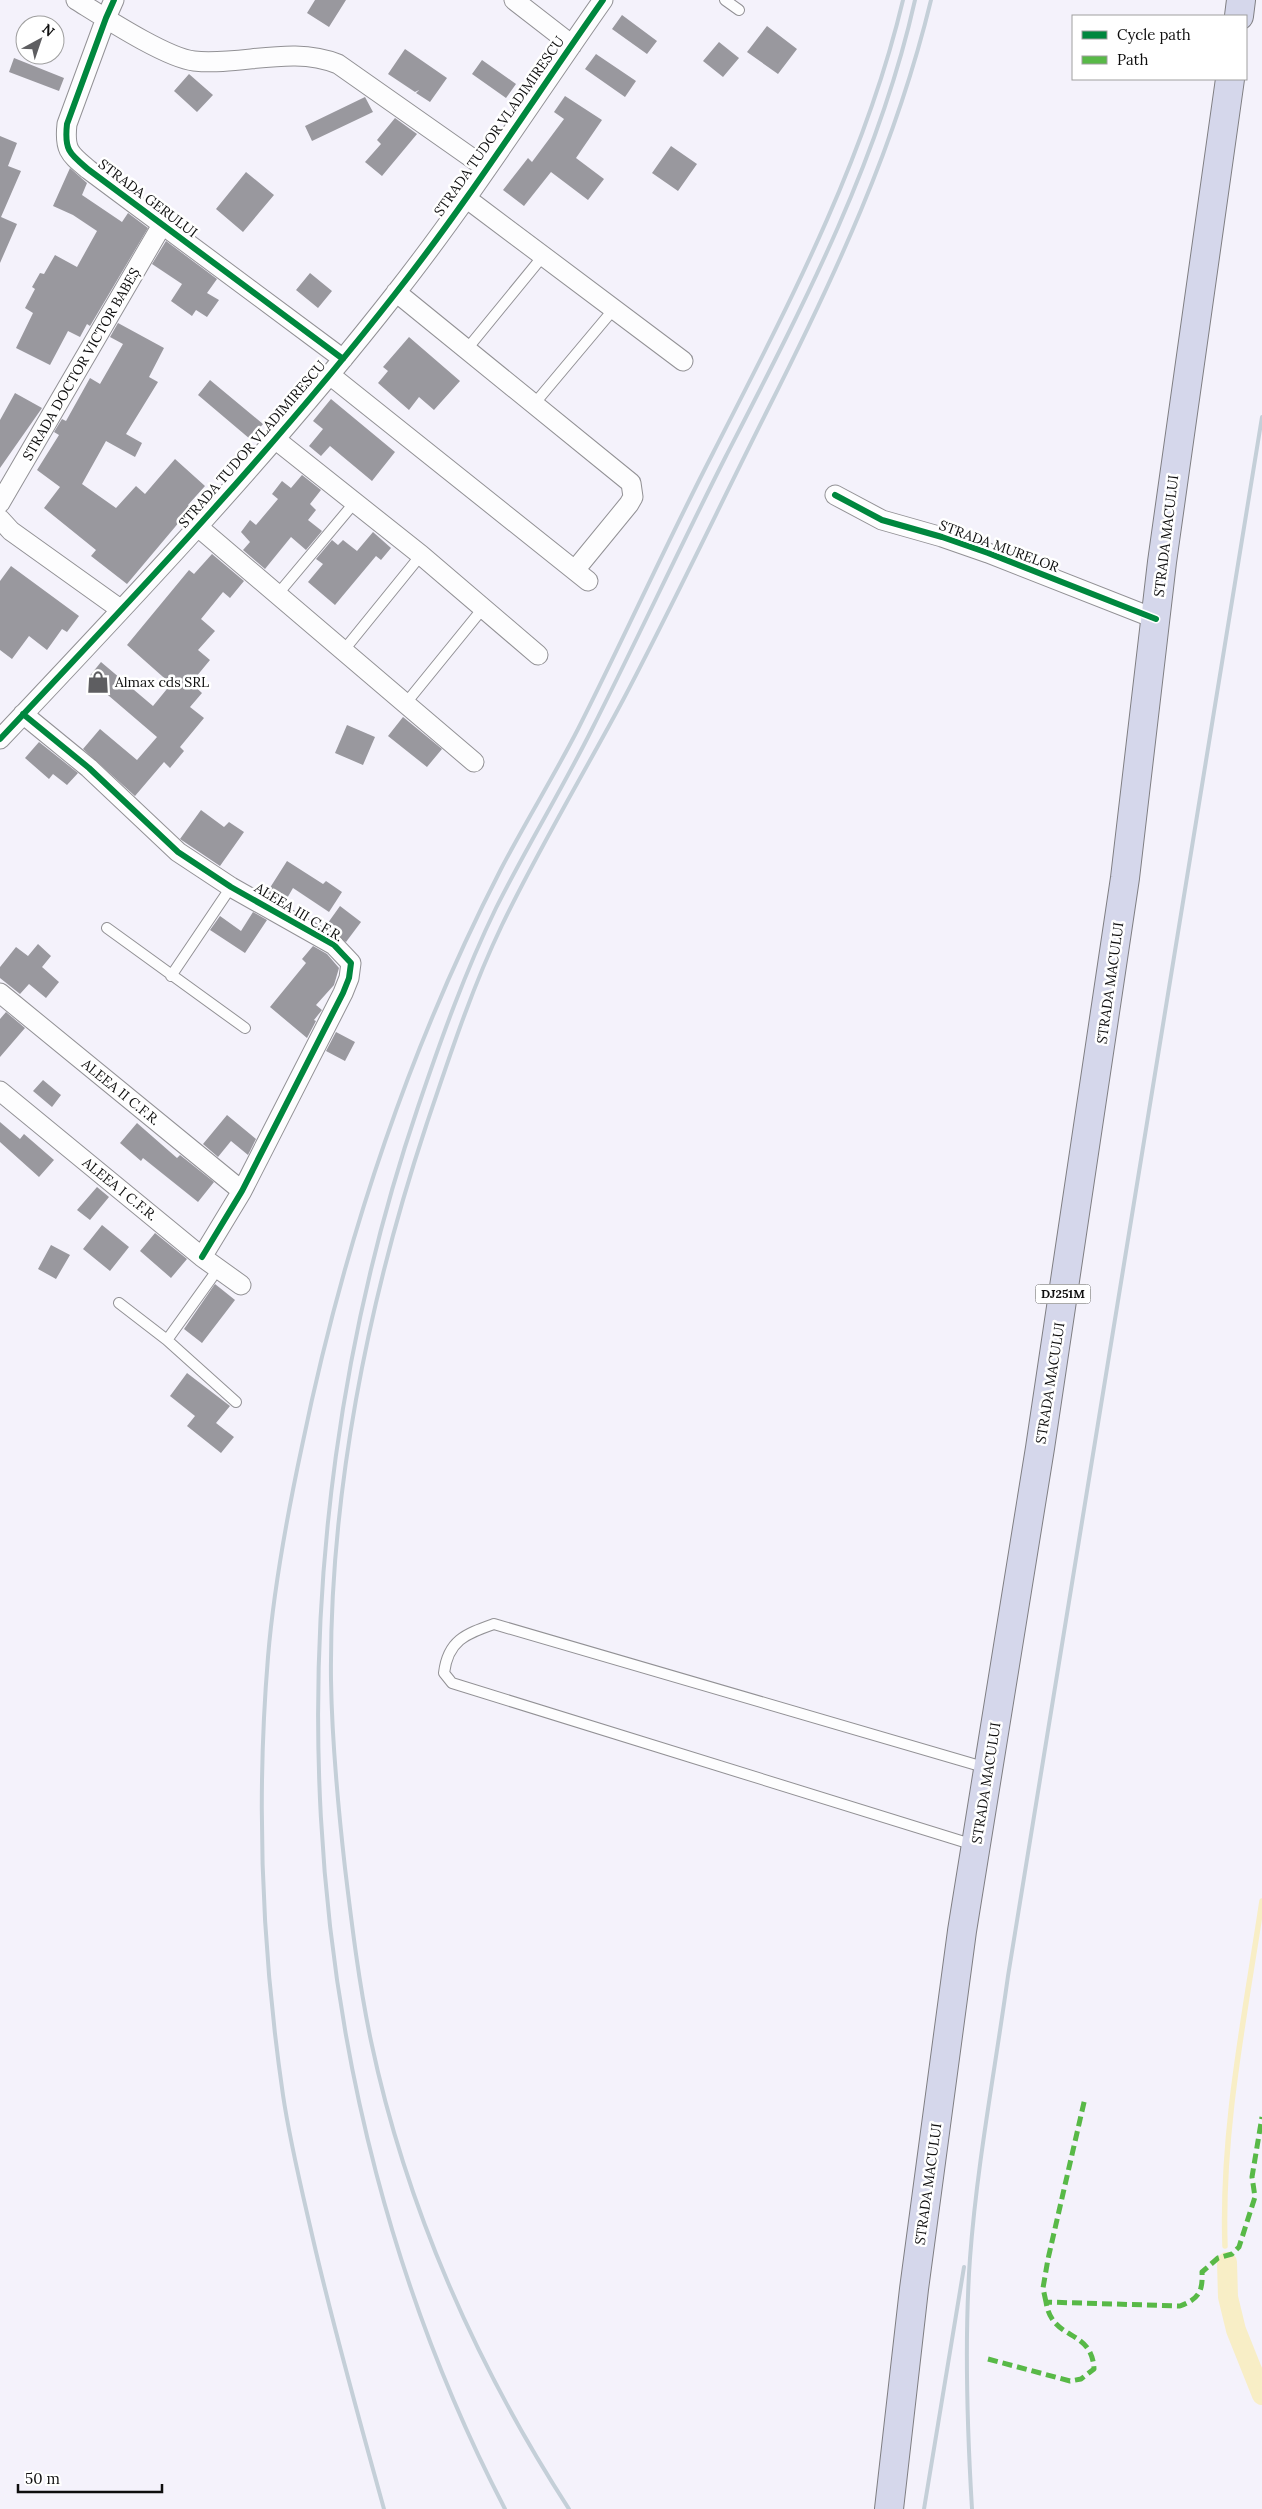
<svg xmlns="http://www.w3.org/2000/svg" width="1262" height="2509" font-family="Lora,serif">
	<rect width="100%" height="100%" fill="#f4f2fb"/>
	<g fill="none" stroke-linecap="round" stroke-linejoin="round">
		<path stroke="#f8eec6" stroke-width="5.5" d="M1225,2246C1221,2130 1245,2015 1262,1901"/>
		<path stroke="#f8eec6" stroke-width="20" d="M1227,2262L1228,2297L1236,2330L1262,2395"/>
	</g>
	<path fill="#99989e" d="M315,0H346L329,27L307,13Z
		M622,15L657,41L647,54L612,29Z
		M767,26L797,49L778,74L747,52Z
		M719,42L739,58L723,77L703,61Z
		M405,49L447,78L430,102L416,93L419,90L415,92L388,74Z
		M596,54L636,81L625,97L585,69Z
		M14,58L64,78L59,91L9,72Z
		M482,60L516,84L506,98L472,74Z
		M189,74L213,95L197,112L174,91Z
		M565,96L602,120L576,158L604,179L588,200L551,172L524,206L503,190L528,158L532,162L564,119L554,112Z
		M365,97L373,112L312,141L305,126Z
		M395,118L417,134L382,176L365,162L381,144L377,140Z
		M0,136L17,143L8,166L21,171L1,217L17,224L0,263Z
		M671,146L697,164L678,191L652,173Z
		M70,168L87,183L82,195L122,222L128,213L148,228L90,326L87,324L80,337L68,331L50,365L16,348L33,313L25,308L35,289L32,287L40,273L44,274L55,255L77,267L97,231L73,215L53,206Z
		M246,172L274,195L243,232L216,209Z
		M166,241L217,279L207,293L219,300L207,317L196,310L192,316L171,301L182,284L152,264Z
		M310,273L332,291L318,308L296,290Z
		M118,323L164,348L149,377L158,382L126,434L142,443L135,457L106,441L82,484L116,508L136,486L145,494L175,459L205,486L188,505L191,508L127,584L91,556L96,550L44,508L60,487L37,470L59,435L54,432L62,419L66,421L90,378L100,384L123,344L110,337Z
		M409,337L460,381L434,410L419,397L409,410L378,383L388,371L383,367Z
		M210,380L263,424L250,439L198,395Z
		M15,393L42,408L0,468V420Z
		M331,399L395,452L372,481L330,446L321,456L309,446L323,429L313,421Z
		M302,475L321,490L310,504L316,510L308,520L322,531L306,550L291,537L265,569L243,550L250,542L241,532L250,520L256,525L278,499L272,494L282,481L291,488Z
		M373,532L391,548L381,560L376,556L335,605L308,582L323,564L316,559L332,540L338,545L343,540L357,551Z
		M212,554L244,581L230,598L223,592L201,619L215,631L198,650L210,660L191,683L202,693L190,707L204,718L180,747L184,751L170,768L164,762L135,796L83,749L100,729L137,760L157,737L88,678L101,662L153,706L171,684L127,645L189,570L194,574Z
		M11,566L79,616L67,632L62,629L47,650L29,636L12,659L0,650V581Z
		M403,717L442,749L427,767L388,736Z
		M347,725L375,737L363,765L335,753Z
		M39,742L78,773L67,785L53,774L49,779L25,758Z
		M201,810L224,827L229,822L244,832L220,866L180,839Z
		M287,861L323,884L326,881L342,892L329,912L293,888L286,900L282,897L279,901L266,894Z
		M340,906L361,922L346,942L325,927Z
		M253,912L267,920L245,953L210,930L220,916L241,931Z
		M38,944L51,956L42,967L59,982L46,998L29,984L20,994L0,978V967L16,947L28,956Z
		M313,946L327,954L339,968L334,985L316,1005L322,1010L314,1020L316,1021L307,1038L270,1007L306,963L302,959Z
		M6,1012L25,1028L0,1057V1019Z
		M336,1032L355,1042L345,1061L326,1051Z
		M43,1080L61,1095L52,1107L33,1091Z
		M227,1115L256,1139L248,1155L231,1141L218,1157L203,1144Z
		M0,1122L20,1139L24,1134L54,1160L39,1177L0,1142Z
		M137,1123L177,1158L180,1155L214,1182L198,1202L143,1158L141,1161L120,1143Z
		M97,1187L109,1197L90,1220L77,1210Z
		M102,1225L129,1247L110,1271L83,1249Z
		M155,1233L187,1259L171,1278L140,1251Z
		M51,1245L70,1255L56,1279L38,1269Z
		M215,1284L235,1300L202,1343L184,1329Z
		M187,1373L230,1406L216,1423L234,1437L221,1453L187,1426L195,1416L170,1396Z"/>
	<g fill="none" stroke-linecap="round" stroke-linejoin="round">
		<defs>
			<path id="lane" d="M725,0L739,10
				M467,349L543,256
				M535,403L613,310
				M277,595L355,502
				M344,650L421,555
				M406,703L484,607
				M107,928L245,1028
				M171,976L231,887
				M119,1303L167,1340L236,1402
				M167,1340L218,1269
				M974,1845L452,1683L444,1673C448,1640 466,1634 494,1624L987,1768"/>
			<path id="street" d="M76,0C102,16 166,58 194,61C242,66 292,45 338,64L486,168
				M114,0L106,18L67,124C64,151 70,154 89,170L343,359
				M514,0L572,45
				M466,198L683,361
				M396,292L631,483L633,497L629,504L575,570
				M330,375L588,581
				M275,439L421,555L538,655
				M835,495L882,520L942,537L988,553L1156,619
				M0,503L162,225
				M0,519L11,531L120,609
				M197,526L474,762
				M23,714L89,768L178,852L231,887L334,945L351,963L349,978L343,993L242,1191L202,1257
				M0,739C136,595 273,450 395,294C469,200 534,98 603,0
				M0,993L242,1191
				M0,1091L202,1257L241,1285"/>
			<path id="highway" d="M1239,16L1241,0
				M889,2509L914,2289L962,1931L1040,1448L1125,878L1162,562L1230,79"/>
		</defs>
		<use href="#lane" stroke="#929195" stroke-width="12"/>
		<use href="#street" stroke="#929195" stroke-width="21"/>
		<use href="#highway" stroke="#7f7e82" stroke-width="30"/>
		<use href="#lane" stroke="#fdfdfe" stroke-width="10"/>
		<use href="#street" stroke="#fdfdfe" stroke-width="19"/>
		<use href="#highway" stroke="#d5d7eb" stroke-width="28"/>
		<path stroke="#c4cfd8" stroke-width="4" d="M384,2509C359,2419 334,2330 313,2239C302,2191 290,2143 283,2095C262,1951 256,1802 268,1657C274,1585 287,1516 302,1446C343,1247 408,1050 501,869C526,821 554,776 578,729C624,638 666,544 713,453C787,308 865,160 903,0
			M505,2509C283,2082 265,1558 418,1107C441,1039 465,972 496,908C526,848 561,791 591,731C637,640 680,547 726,456C801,310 879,161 915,0
			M569,2509C477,2367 406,2207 371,2041C359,1984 352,1926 345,1868C338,1806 332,1743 331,1680C329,1496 368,1301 426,1126C449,1058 471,990 502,925C539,848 583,775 623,700C673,605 719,507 767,411C834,278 896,145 931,0
			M924,2509L964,2267
			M972,2509C967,2426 964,2342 970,2258C977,2164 995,2070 1008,1976L1262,417"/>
		<path stroke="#58b947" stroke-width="5" stroke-dasharray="10 5" stroke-linecap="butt" d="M1046,2302L1043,2288L1048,2259L1085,2098
			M988,2359L1070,2381L1081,2379L1094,2369C1092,2328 1052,2342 1046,2302L1180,2306C1199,2299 1203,2291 1202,2272L1218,2258L1232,2254L1239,2247L1255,2197L1252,2177L1262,2117"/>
		<defs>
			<path id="cycleway" d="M114,0L106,18L67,124C64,151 70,154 89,170L343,359
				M835,495L882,520L942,537L988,553L1156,619
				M23,714L89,768L178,852L231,887L334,945L351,963L349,978L343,993L242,1191L202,1257
				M0,739C136,595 273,450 395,294C469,200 534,98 603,0"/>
		</defs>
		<use href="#cycleway" stroke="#fff" stroke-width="9"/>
		<use href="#cycleway" stroke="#00873e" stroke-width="6"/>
	</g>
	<defs>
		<symbol id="shop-bare" viewBox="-9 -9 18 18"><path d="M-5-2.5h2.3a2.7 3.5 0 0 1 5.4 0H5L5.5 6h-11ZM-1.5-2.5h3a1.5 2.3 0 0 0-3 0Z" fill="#5e5e61" stroke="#fff" stroke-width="2.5" paint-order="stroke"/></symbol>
	</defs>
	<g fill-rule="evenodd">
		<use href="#shop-bare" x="82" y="666" width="32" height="32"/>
	</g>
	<g text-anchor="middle" stroke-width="5" stroke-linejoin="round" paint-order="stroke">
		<rect fill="#fff" stroke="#565656" stroke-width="1" x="1035.5" y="1284.5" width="55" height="19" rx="4"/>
		<g font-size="12" font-weight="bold" fill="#0e0e0e">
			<text x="1063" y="1298">DJ251M</text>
		</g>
		<g font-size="14" fill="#0e0e0e" stroke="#fff">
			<text transform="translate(499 126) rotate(-55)" y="5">STRADA TUDOR VLADIMIRESCU</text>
			<text transform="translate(148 198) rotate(37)" y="5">STRADA GERULUI</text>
			<text transform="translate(81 364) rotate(-60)" y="5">STRADA DOCTOR VICTOR BABEȘ</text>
			<text transform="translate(252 444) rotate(-49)" y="5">STRADA TUDOR VLADIMIRESCU</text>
			<text transform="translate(1166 536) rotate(-83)" y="5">STRADA MACULUI</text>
			<text transform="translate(999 546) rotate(20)" y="5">STRADA MURELOR</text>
			<text transform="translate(299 912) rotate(31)" y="5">ALEEA III C.F.R.</text>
			<text transform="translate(1110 983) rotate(-82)" y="5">STRADA MACULUI</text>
			<text transform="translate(121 1092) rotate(39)" y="5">ALEEA II C.F.R.</text>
			<text transform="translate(120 1189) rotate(39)" y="5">ALEEA I C.F.R.</text>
			<text transform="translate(1050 1383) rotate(-81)" y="5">STRADA MACULUI</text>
			<text transform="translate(986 1783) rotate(-81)" y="5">STRADA MACULUI</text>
			<text transform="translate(928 2184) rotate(-82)" y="5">STRADA MACULUI</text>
		</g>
		<g font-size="14" fill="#0e0e0e" stroke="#fff" text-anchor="start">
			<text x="115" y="687">Almax cds SRL</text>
		</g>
	</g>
	<rect x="1072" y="15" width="175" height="65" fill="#ffffff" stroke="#9f9f9f"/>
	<rect x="1082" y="31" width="25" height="8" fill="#00873e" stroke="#9f9f9f"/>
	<text x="1117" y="40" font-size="15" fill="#0e0e0e">Cycle path</text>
	<rect x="1082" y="56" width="25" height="8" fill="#58b947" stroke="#9f9f9f"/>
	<text x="1117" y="65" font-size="15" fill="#0e0e0e">Path</text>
	<g transform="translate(40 40) rotate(40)"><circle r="24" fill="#ffffff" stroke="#9f9f9f"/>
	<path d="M0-4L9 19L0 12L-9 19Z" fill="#5e5e61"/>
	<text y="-8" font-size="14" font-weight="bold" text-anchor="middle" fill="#0e0e0e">N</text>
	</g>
	<path d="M18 2484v8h144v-8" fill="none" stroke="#0e0e0e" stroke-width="2.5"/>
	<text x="25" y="2484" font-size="15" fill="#0e0e0e" stroke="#ffffff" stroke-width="4" paint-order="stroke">50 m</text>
</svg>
